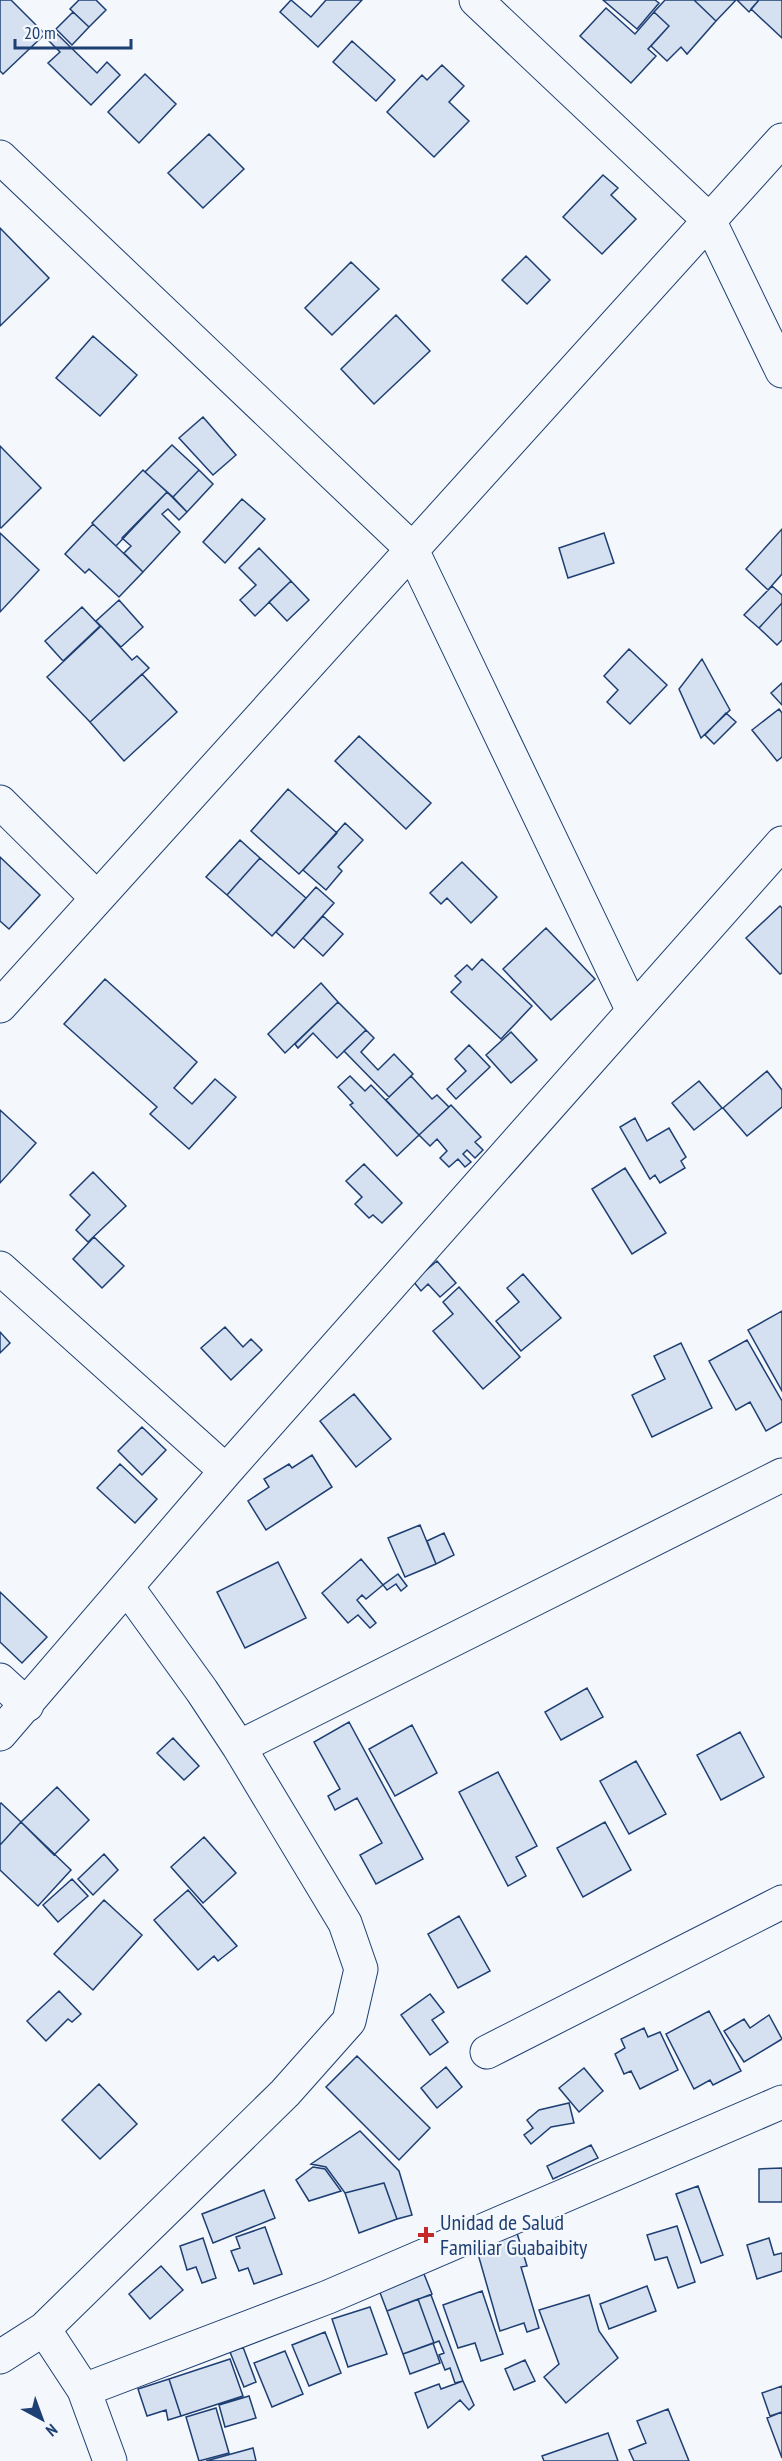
<svg xmlns="http://www.w3.org/2000/svg" width="782" height="2461" font-family="'PT Sans Narrow',sans-serif">
	<rect width="100%" height="100%" fill="#f4f7fb"/>
	<path fill="#d5e0f0" stroke="#1d3f73" stroke-width="1.5" d="M0,0H11L45,34L3,74L0,71Z
		M79,0H96L106,10L89,27L70,9Z
		M291,0L311,17L326,0H362L318,47L280,12Z
		M603,0H655L659,3L637,29Z
		M665,0H694L716,21L687,54L681,47L667,61L651,46L669,26L654,12Z
		M694,0H736L716,21Z
		M737,0H759L749,12Z
		M759,0H782V38L751,9Z
		M606,8L635,34L654,12L669,26L648,49L656,56L631,83L580,36Z
		M73,12L89,27L72,45L56,29Z
		M54,31L97,73L107,62L120,75L91,105L48,63L60,52L47,39Z
		M352,41L395,80L376,101L333,62Z
		M442,65L464,86L449,102L469,121L434,157L387,112L422,75L427,80Z
		M145,74L176,104L139,143L108,112Z
		M209,134L244,169L203,208L168,173Z
		M603,175L618,188L611,195L636,219L602,254L563,217Z
		M0,228L49,278L0,326Z
		M526,256L550,280L527,304L502,280Z
		M351,262L379,289L332,335L305,308Z
		M396,315L430,351L374,404L341,369Z
		M93,336L137,375L100,416L56,378Z
		M203,417L236,455L213,475L179,438Z
		M172,445L199,470L173,497L145,472Z
		M0,446L41,488L1,528L0,527Z
		M143,470L167,492L116,546L92,523Z
		M199,470L213,484L187,512L173,497Z
		M167,492L187,512L179,520L168,509L162,514L180,532L143,572L124,553L131,546L122,538Z
		M242,499L265,519L225,563L203,542Z
		M93,524L143,572L119,597L89,569L85,573L65,554Z
		M782,529V574L768,590L746,569Z
		M0,533L39,570L0,612Z
		M604,533L614,563L568,578L559,548Z
		M259,548L291,581L255,616L240,600L256,585L239,568Z
		M291,581L309,600L287,621L269,602Z
		M772,586L782,595V603L759,628L744,615Z
		M119,600L143,627L121,647L96,621Z
		M782,603V640L777,645L759,628Z
		M82,607L100,626L63,661L45,641Z
		M101,626L132,660L137,656L149,668L90,722L47,677Z
		M629,649L667,685L630,724L607,702L618,690L604,676Z
		M702,659L730,710L701,738L679,689Z
		M142,674L177,712L124,761L90,722Z
		M782,683V705L771,693Z
		M779,709L782,713V757L777,761L752,730Z
		M726,713L736,722L714,744L705,735Z
		M359,736L431,803L406,829L335,761Z
		M288,789L337,833L299,874L251,831Z
		M345,823L363,840L338,867L342,871L326,890L303,870Z
		M240,840L260,858L227,895L206,877Z
		M0,857L40,895L9,929L0,921Z
		M260,858L306,898L272,936L227,895Z
		M462,862L497,897L471,923L447,898L441,904L430,893Z
		M316,887L334,903L294,948L276,932Z
		M780,906L782,908V973L780,974L746,938Z
		M323,916L343,934L323,956L303,938Z
		M546,928L595,979L551,1020L503,969Z
		M482,959L532,1006L501,1039L451,992L461,982L455,976L467,965L472,970Z
		M105,979L197,1062L174,1088L192,1104L215,1079L236,1097L189,1149L150,1114L157,1107L64,1024Z
		M321,983L338,1002L285,1053L268,1034Z
		M338,1002L366,1030L337,1058L313,1033L298,1048L295,1044Z
		M366,1030L374,1038L361,1052L378,1070L394,1054L413,1074L389,1097L344,1051Z
		M511,1032L537,1060L511,1083L486,1055Z
		M469,1045L490,1067L456,1099L447,1089L466,1071L455,1059Z
		M767,1071L782,1090V1107L747,1136L723,1108Z
		M350,1076L365,1091L371,1085L419,1135L397,1156L350,1105L353,1103L338,1087Z
		M411,1076L432,1099L437,1095L449,1107L419,1135L386,1100Z
		M699,1081L722,1108L694,1130L672,1103Z
		M451,1105L481,1137L475,1142L483,1150L475,1158L467,1150L463,1154L471,1162L465,1167L458,1159L449,1167L440,1158L447,1151L437,1139L430,1146L419,1135Z
		M0,1110L36,1143L0,1183Z
		M635,1118L647,1141L669,1128L686,1157L681,1161L685,1168L660,1183L655,1175L650,1179L620,1127Z
		M364,1164L402,1203L382,1223L373,1215L369,1218L355,1204L362,1197L346,1181Z
		M625,1168L666,1233L632,1254L592,1189Z
		M93,1172L126,1206L88,1242L76,1230L90,1215L70,1195Z
		M94,1237L124,1266L102,1288L73,1259Z
		M437,1261L456,1283L440,1297L428,1284L421,1291L413,1281Z
		M523,1274L561,1318L521,1351L496,1321L519,1302L507,1288Z
		M459,1287L520,1357L483,1389L433,1331L453,1314L443,1302Z
		M782,1311V1391L748,1330Z
		M225,1327L243,1347L251,1339L262,1350L231,1380L201,1348Z
		M0,1332L10,1343L0,1353Z
		M747,1340L782,1401V1422L766,1431L750,1402L736,1410L709,1361Z
		M681,1343L712,1408L652,1437L632,1395L665,1379L654,1356Z
		M354,1394L391,1439L356,1467L320,1421Z
		M142,1427L166,1450L142,1475L118,1451Z
		M312,1455L332,1487L266,1530L248,1501L269,1487L264,1479L289,1464L292,1468Z
		M120,1464L157,1499L135,1523L97,1488Z
		M420,1525L436,1564L405,1577L388,1538Z
		M444,1533L454,1555L436,1564L427,1541Z
		M361,1559L383,1585L366,1599L362,1595L357,1600L376,1623L370,1628L358,1615L348,1623L322,1593Z
		M278,1562L306,1618L245,1648L217,1592Z
		M398,1574L407,1586L401,1591L396,1584L387,1590L383,1585Z
		M0,1592L47,1637L22,1663L0,1642Z
		M587,1688L603,1717L561,1740L545,1712Z
		M349,1722L423,1859L376,1884L360,1855L382,1843L357,1798L335,1810L328,1796L340,1789L314,1742Z
		M412,1725L437,1773L395,1796L369,1749Z
		M740,1732L764,1777L721,1800L697,1755Z
		M173,1738L199,1766L184,1780L157,1753Z
		M636,1761L666,1814L629,1834L600,1781Z
		M498,1772L537,1846L516,1857L526,1876L508,1886L459,1792Z
		M57,1787L89,1820L54,1855L21,1822Z
		M1,1803L21,1822L0,1845V1804Z
		M21,1822L71,1870L38,1906L0,1870V1845Z
		M605,1822L631,1870L583,1897L557,1848Z
		M204,1837L236,1873L203,1903L171,1867Z
		M104,1854L118,1870L93,1895L78,1879Z
		M72,1879L88,1896L58,1922L43,1905Z
		M188,1890L237,1946L218,1961L214,1956L198,1970L154,1920Z
		M104,1900L142,1935L93,1990L54,1954Z
		M459,1916L490,1971L458,1988L428,1934Z
		M59,1991L81,2014L72,2022L68,2019L46,2041L27,2021Z
		M430,1994L444,2012L432,2020L448,2042L430,2055L401,2015Z
		M709,2011L741,2071L713,2085L710,2080L694,2089L666,2034Z
		M769,2015L782,2039L744,2062L724,2031L744,2019L750,2028Z
		M644,2028L648,2037L660,2032L678,2070L640,2089L631,2071L624,2074L615,2054L625,2048L621,2039Z
		M357,2056L430,2128L399,2160L326,2087Z
		M446,2067L462,2087L437,2108L421,2088Z
		M584,2068L603,2091L579,2112L559,2088Z
		M99,2084L137,2124L100,2159L62,2120Z
		M569,2103L574,2123L551,2127L531,2144L524,2135L533,2128L527,2120L539,2110Z
		M360,2131L399,2171L412,2215L397,2219L384,2183L345,2193L326,2167L311,2164Z
		M591,2145L598,2158L553,2179L547,2166Z
		M313,2167L325,2169L341,2191L309,2201L296,2180Z
		M782,2168V2202H759V2169Z
		M384,2183L397,2219L359,2233L345,2193Z
		M698,2186L723,2255L701,2263L676,2194Z
		M264,2190L275,2218L213,2243L202,2214Z
		M677,2226L695,2282L678,2288L667,2257L655,2260L647,2235Z
		M265,2227L282,2274L254,2284L248,2268L239,2271L231,2251L240,2248L236,2237Z
		M517,2233L527,2266L521,2267L539,2328L527,2332L524,2323L500,2331L476,2247Z
		M203,2238L216,2278L202,2283L196,2267L187,2270L180,2246Z
		M769,2238L774,2255L782,2253V2271L757,2279L747,2245Z
		M161,2266L183,2290L150,2319L129,2294Z
		M424,2274L432,2294L387,2311L379,2290Z
		M647,2286L656,2311L609,2329L600,2304Z
		M482,2291L503,2354L481,2361L475,2343L458,2348L443,2305Z
		M431,2295L463,2381L455,2383L450,2368L445,2370L439,2355L444,2353L439,2341L434,2343L418,2299Z
		M589,2295L599,2331L618,2358L566,2403L544,2377L559,2364L539,2310Z
		M418,2299L434,2343L403,2354L387,2311Z
		M370,2307L387,2354L348,2367L332,2319Z
		M325,2332L341,2373L309,2386L292,2345Z
		M433,2343L440,2363L410,2374L403,2354Z
		M243,2347L256,2382L244,2387L230,2352Z
		M285,2351L303,2394L272,2407L254,2363Z
		M230,2359L243,2396L181,2416L169,2379Z
		M525,2360L535,2381L514,2390L505,2369Z
		M169,2379L181,2416L168,2420L166,2410L147,2416L138,2389Z
		M463,2381L474,2405L469,2410L460,2400L428,2428L415,2393L439,2384L441,2389Z
		M782,2386V2412L770,2416L762,2393Z
		M249,2396L256,2418L225,2427L219,2405Z
		M216,2408L229,2453L199,2461L186,2417Z
		M668,2409L689,2461H634L629,2450L646,2443L637,2421Z
		M782,2412V2458L767,2418Z
		M608,2433L618,2461H544L542,2456Z
		M253,2448L256,2461H206Z"/>
	<g fill="none" stroke-linecap="round" stroke-linejoin="round">
		<defs>
			<path id="street" d="M476,0L709,220L782,371
				M0,157L411,548L633,1011
				M0,802L97,898
				M0,1006L782,140
				M0,1268L226,1471
				M0,1680L27,1705
				M0,1734L226,1471L782,843
				M239,1747L782,1475
				M487,2052L782,1902
				M44,2329L285,2093L349,2021L361,1969L345,1923L239,1747L202,1691L127,1587
				M0,2357L44,2329L84,2390L328,2297L782,2102
				M84,2390L110,2461"/>
		</defs>
		<use href="#street" stroke="#1d3f73" stroke-width="35"/>
		<use href="#street" stroke="#f4f7fb" stroke-width="33"/>
	</g>
	<path fill="#c62828" stroke="#f4f7fb" stroke-width="2" d="M423 2226h6v6h6v6h-6v6h-6v-6h-6v-6h6z"/>
	<g text-anchor="middle" stroke-width="4.5" stroke-linejoin="round" paint-order="stroke">
		<g font-size="22" fill="#1d3f73" stroke="#f4f7fb" text-anchor="start">
			<text x="440" y="2230">Unidad de Salud<tspan x="440" dy="25">Familiar Guabaibity</tspan></text>
		</g>
	</g>
	<g transform="translate(42 2419) rotate(139)" stroke="#f4f7fb" stroke-width="4.5" paint-order="stroke">
	<path d="M0-4.5L10 22L0 15L-10 22Z" fill="#1d3f73"/>
	<text y="-9" font-size="16" font-weight="bold" text-anchor="middle" fill="#1d3f73">N</text>
	</g>
	<path d="M15 39v9h116v-9" fill="none" stroke="#1d3f73" stroke-width="3"/>
	<text x="24" y="39" font-size="18" fill="#1d3f73" stroke="#f4f7fb" stroke-width="4.5" paint-order="stroke">20 m</text>
</svg>
